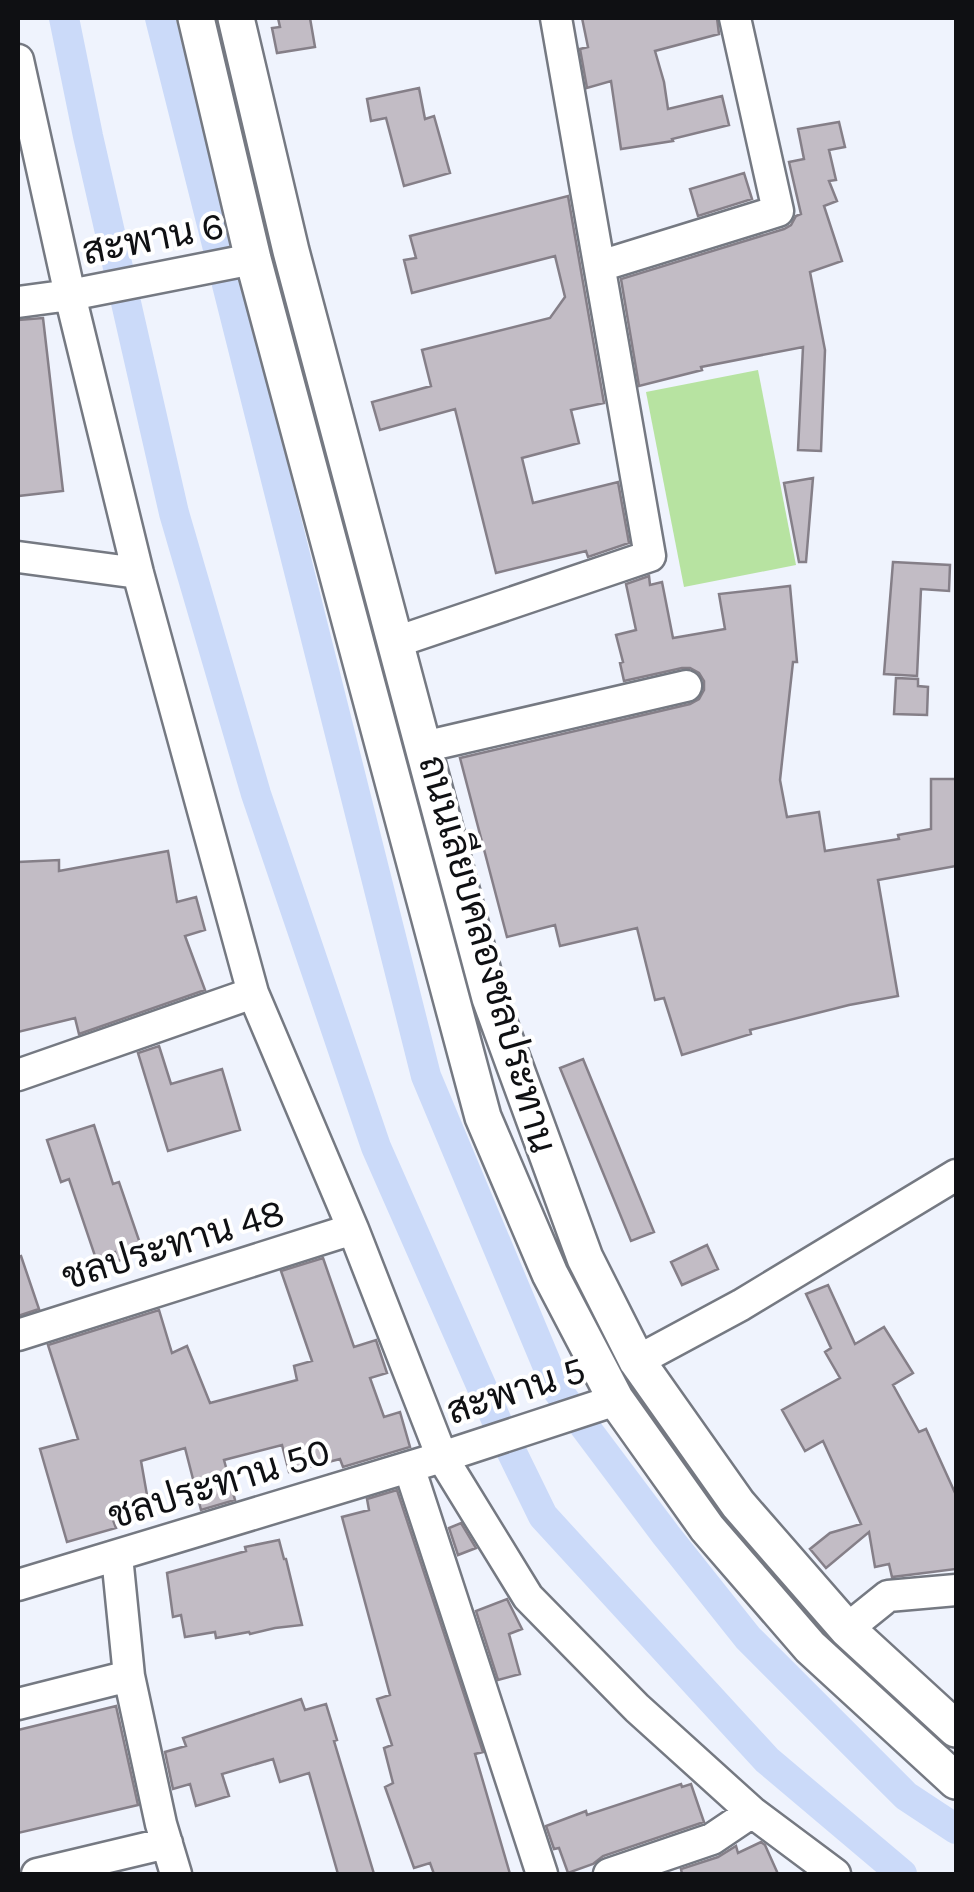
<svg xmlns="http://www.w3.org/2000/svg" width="974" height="1892" viewBox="0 0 974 1892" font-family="Karla,Sarabun,sans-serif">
	<rect width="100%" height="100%" fill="#eff3fd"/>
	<path fill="#b7e3a1" d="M 758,370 L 796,565 L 684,587 L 646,392 Z"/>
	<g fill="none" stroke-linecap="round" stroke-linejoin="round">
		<path stroke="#cbdaf9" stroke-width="30" d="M 64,18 L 88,136 L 174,513 L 256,794 L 376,1147 L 499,1426 L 543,1516 L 767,1760 L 902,1874
			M 160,18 L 426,1076 L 558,1391 L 666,1535 L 748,1638 L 906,1796 L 956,1829"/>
	</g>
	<path fill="#c2bcc5" stroke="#857f88" stroke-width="2.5" d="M 278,18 L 310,18 L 315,47 L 277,53 L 272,28 L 280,27 Z
		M 582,18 L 717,18 L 719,34 L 655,51 L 664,82 L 668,109 L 722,96 L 729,125 L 672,139 L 673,141 L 621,149 L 611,81 L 587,88 L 580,49 L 588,47 Z
		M 419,88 L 425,119 L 434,116 L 450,173 L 404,186 L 386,118 L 371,121 L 367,99 Z
		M 839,122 L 845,147 L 829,150 L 836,180 L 829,181 L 837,201 L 824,206 L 842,261 L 810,272 L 825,350 L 821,451 L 798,450 L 803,347 L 701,367 L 702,370 L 639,386 L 621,279 L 784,229 L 791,225 L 796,216 L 801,214 L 789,162 L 804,159 L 798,129 Z
		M 744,173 L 752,199 L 698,216 L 690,189 Z
		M 568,196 L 604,403 L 571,410 L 579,443 L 522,458 L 533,503 L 618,482 L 629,543 L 588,557 L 586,551 L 496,573 L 455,409 L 380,430 L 372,402 L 431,386 L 422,350 L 550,318 L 565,297 L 555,256 L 412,293 L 404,260 L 416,258 L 410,236 Z
		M 43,318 L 63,491 L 18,496 L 18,320 Z
		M 813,478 L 806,562 L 799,562 L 784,483 Z
		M 893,562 L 950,565 L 949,591 L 921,589 L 917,676 L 884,674 Z
		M 649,576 L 650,585 L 662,582 L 673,638 L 725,629 L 719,594 L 790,586 L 797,662 L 793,662 L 780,780 L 787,817 L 819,812 L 825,851 L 899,839 L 898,835 L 931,829 L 931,779 L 956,779 L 956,866 L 878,880 L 898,996 L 849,1005 L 750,1030 L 751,1034 L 682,1055 L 664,998 L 655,1000 L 637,928 L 560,946 L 555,925 L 507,937 L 460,758 L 690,704 L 699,699 L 704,690 L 704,681 L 699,673 L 690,668 L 682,668 L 624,681 L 620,663 L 623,662 L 616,635 L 636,630 L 626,584 Z
		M 896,678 L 918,679 L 918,686 L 928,687 L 927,715 L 894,714 Z
		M 168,851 L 177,902 L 196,897 L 205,930 L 185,936 L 205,990 L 79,1034 L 75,1018 L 18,1032 L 18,862 L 59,860 L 59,871 Z
		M 159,1046 L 171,1084 L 222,1069 L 240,1130 L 168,1151 L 138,1053 Z
		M 583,1059 L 654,1232 L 631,1241 L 560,1068 Z
		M 94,1125 L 113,1184 L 119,1182 L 143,1252 L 118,1261 L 115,1252 L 96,1259 L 69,1179 L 61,1182 L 47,1140 Z
		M 707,1245 L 718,1269 L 682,1285 L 671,1262 Z
		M 21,1256 L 39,1309 L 18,1316 L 18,1257 Z
		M 323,1258 L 354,1347 L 376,1340 L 387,1373 L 370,1378 L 384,1417 L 400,1412 L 410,1447 L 343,1467 L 340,1459 L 289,1472 L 282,1445 L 224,1460 L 235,1500 L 201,1510 L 185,1448 L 141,1461 L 150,1512 L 113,1520 L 116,1528 L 67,1542 L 40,1449 L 78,1439 L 48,1345 L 159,1310 L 172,1353 L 187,1346 L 210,1403 L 297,1380 L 294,1366 L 312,1361 L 281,1271 Z
		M 828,1285 L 855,1344 L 884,1327 L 913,1373 L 893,1385 L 919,1432 L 926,1429 L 956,1495 L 956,1569 L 892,1577 L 889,1564 L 875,1567 L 869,1532 L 826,1568 L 810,1549 L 830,1533 L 861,1524 L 823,1441 L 805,1451 L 782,1410 L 840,1378 L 825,1352 L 831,1348 L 806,1294 Z
		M 397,1490 L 483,1752 L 475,1754 L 510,1874 L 434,1874 L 430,1863 L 414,1868 L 385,1787 L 393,1783 L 384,1748 L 392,1745 L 377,1699 L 390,1695 L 342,1517 L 369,1510 L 367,1499 Z
		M 461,1523 L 476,1548 L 458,1555 L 449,1528 Z
		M 279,1540 L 284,1559 L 286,1559 L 302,1625 L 275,1628 L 250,1634 L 249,1632 L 216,1638 L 215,1632 L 185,1637 L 181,1615 L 173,1617 L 167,1573 L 246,1551 L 245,1547 Z
		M 507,1599 L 522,1629 L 509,1634 L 520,1674 L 498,1680 L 476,1611 Z
		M 301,1699 L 305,1710 L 326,1704 L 337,1740 L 334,1741 L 374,1874 L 338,1874 L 309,1773 L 280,1782 L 273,1759 L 222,1774 L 229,1796 L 196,1806 L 190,1784 L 173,1789 L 165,1752 L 186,1746 L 183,1738 Z
		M 116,1706 L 138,1805 L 18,1833 L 18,1730 Z
		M 681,1784 L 682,1787 L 691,1784 L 704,1822 L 603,1856 L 593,1864 L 568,1873 L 559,1848 L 554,1849 L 546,1826 L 586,1811 L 587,1815 Z
		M 761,1842 L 765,1845 L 778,1874 L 682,1874 L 681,1869 L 718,1857 L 736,1846 L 738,1853 Z"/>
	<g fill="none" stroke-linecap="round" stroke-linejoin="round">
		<g stroke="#757982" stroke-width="35">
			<path id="minor" d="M 18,60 L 70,295 L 138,573 L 253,993 L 353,1229 L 442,1457 L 528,1597 L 637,1708 L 752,1812 L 835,1874
				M 600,266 L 778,211 L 735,18
				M 18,302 L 70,295 L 253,259
				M 18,557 L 138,573
				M 396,642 L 650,556 L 556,18
				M 423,747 L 686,686
				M 18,1075 L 253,993
				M 18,1335 L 353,1229
				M 637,1361 L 741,1305 L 956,1175
				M 409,1467 L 542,1874
				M 117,1556 L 129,1676 L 161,1824 L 176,1874
				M 18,1585 L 442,1457 L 616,1400
				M 847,1629 L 888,1596 L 956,1590
				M 18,1704 L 129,1676
				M 37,1874 L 167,1843
				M 609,1874 L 712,1839 L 752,1812"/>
		</g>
		<g stroke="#757982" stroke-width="40">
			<path id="tertiary" d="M 196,18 L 253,259 L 483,1117 L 550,1274 L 616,1400 L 707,1528 L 810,1647 L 956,1781
				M 236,18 L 291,251 L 490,998 L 585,1258 L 637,1361 L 738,1504 L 847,1629 L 956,1729"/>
		</g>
		<use href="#minor" stroke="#fff" stroke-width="30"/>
		<use href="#tertiary" stroke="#fff" stroke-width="35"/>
	</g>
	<g text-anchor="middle" stroke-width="8" stroke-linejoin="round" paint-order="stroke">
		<g font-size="38" fill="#0f1013" stroke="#fff">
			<text transform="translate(153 238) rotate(-11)" y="13">สะพาน 6</text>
			<text transform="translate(488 954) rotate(74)" y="13">ถนนเลียบคลองชลประทาน</text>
			<text transform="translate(173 1244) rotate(-17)" y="13">ชลประทาน 48</text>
			<text transform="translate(516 1390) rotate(-18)" y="13">สะพาน 5</text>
			<text transform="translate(219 1483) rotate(-17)" y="13">ชลประทาน 50</text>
		</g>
	</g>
	<rect width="974" height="1892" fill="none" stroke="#0f1013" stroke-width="40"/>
</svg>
